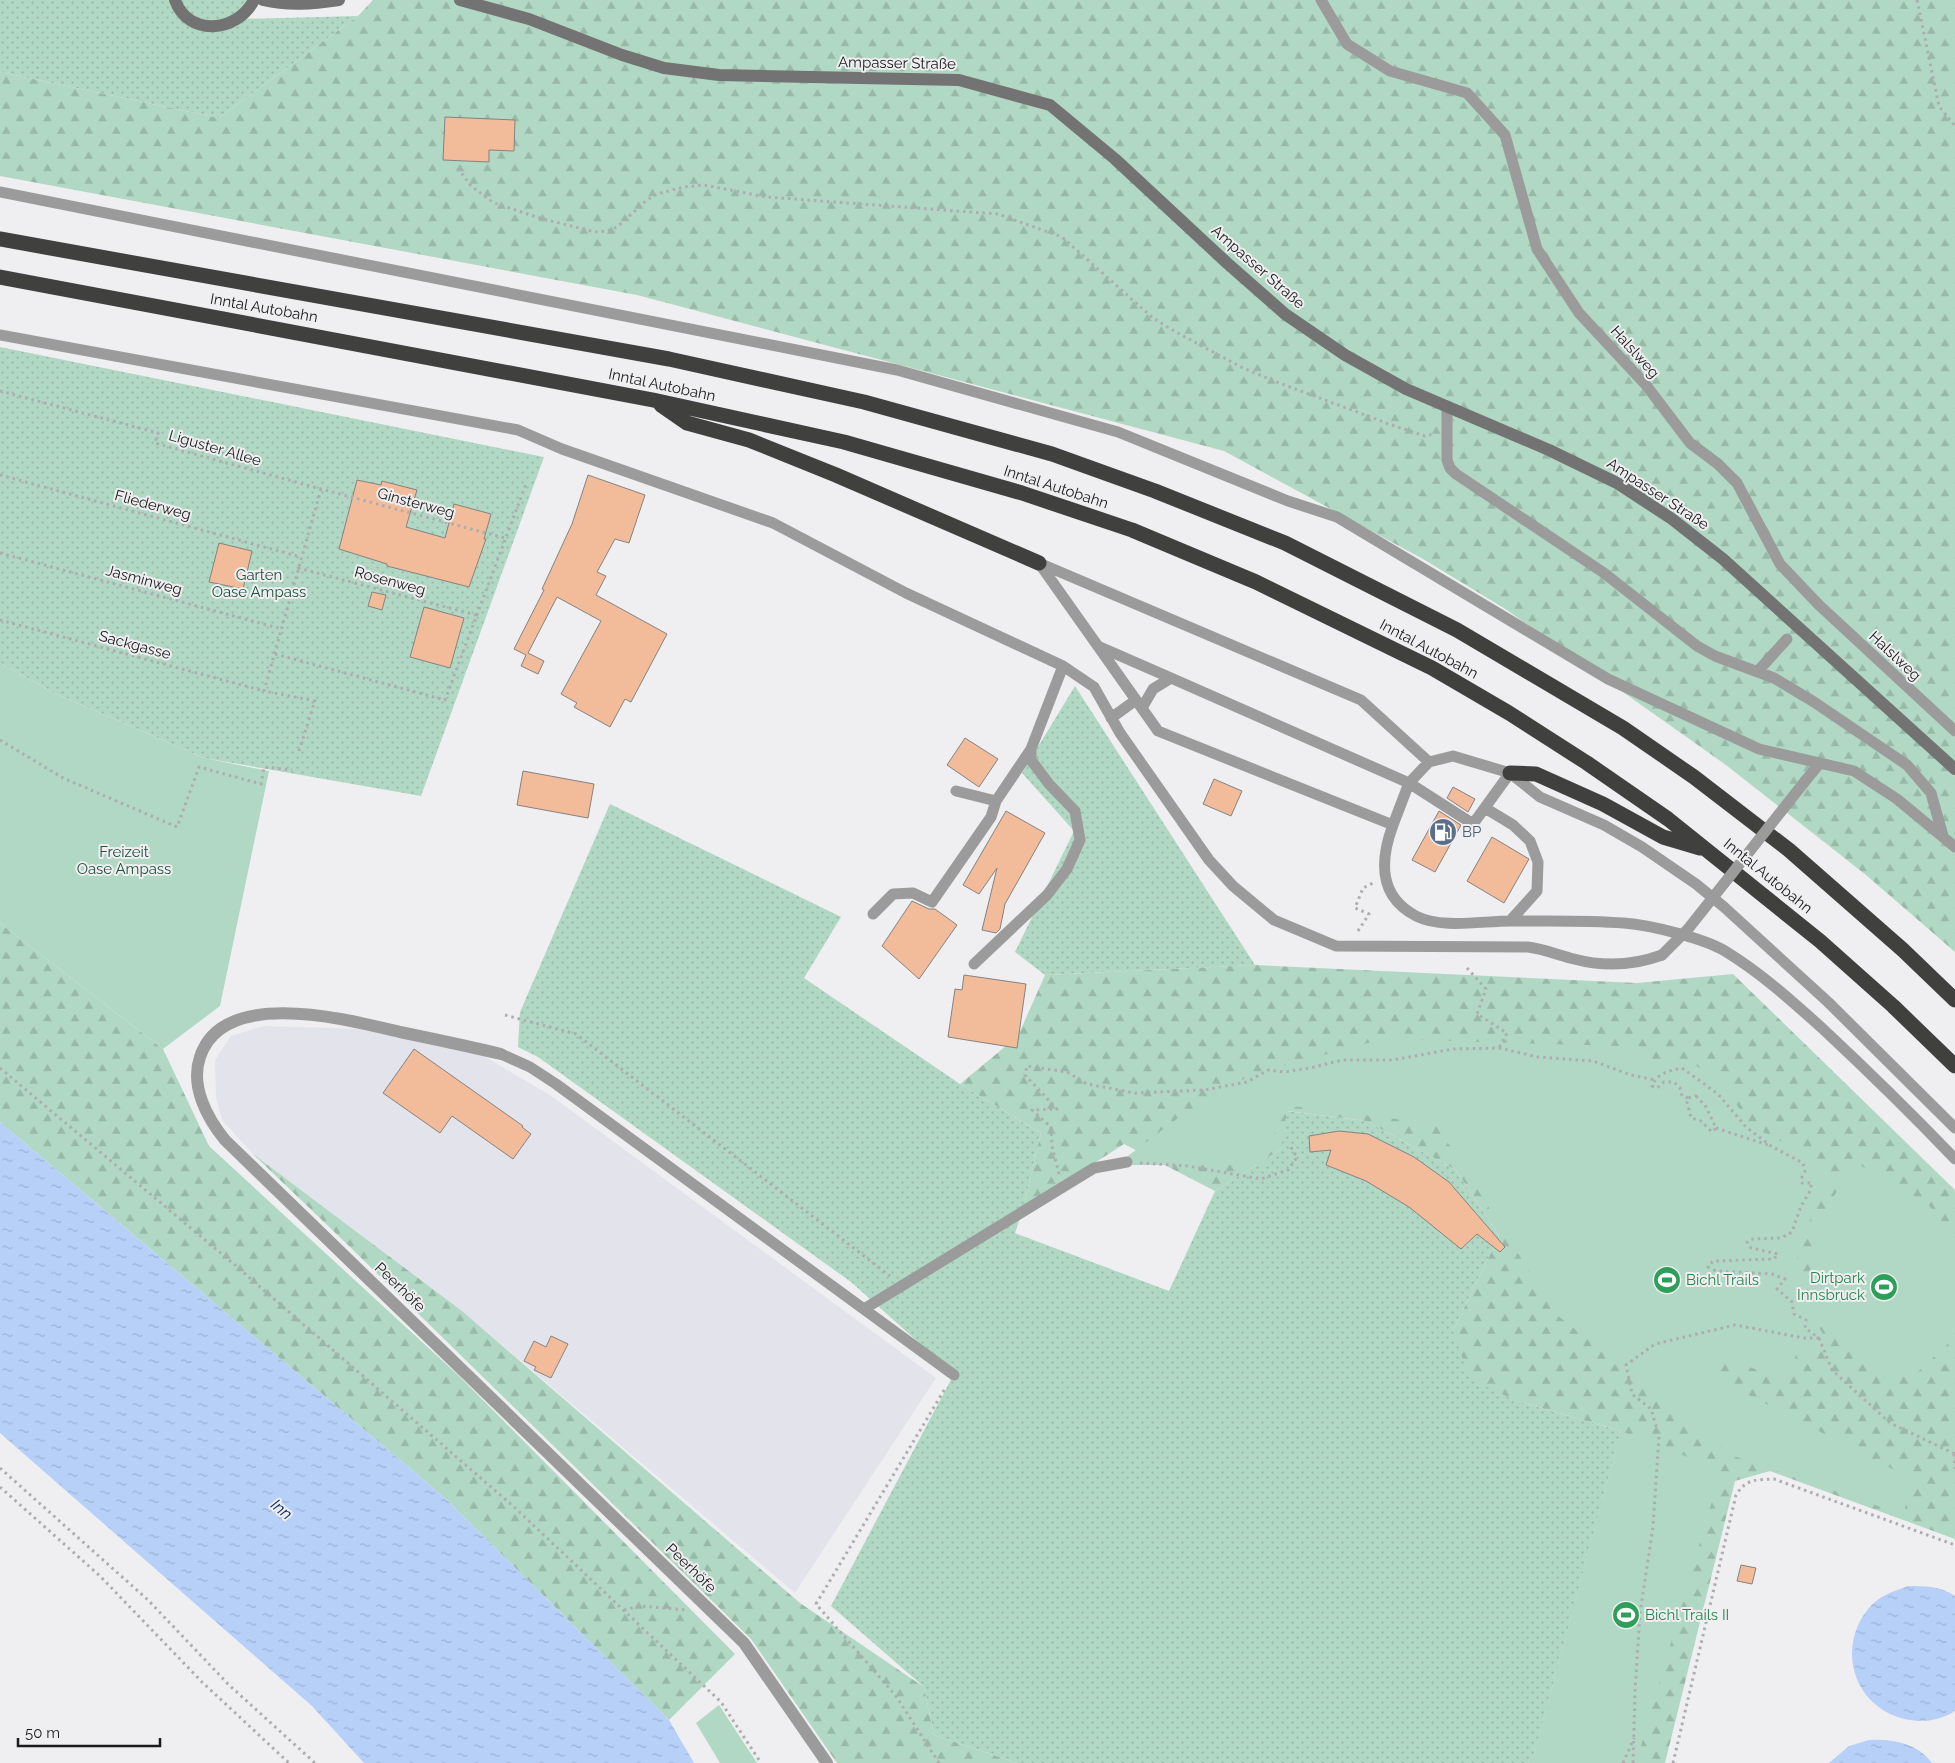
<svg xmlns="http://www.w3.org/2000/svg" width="1955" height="1763" viewBox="0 0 1955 1763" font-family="Raleway,sans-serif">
	<defs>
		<pattern id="grass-dots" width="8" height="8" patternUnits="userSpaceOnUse" patternTransform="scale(1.25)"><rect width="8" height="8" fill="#b1d8c4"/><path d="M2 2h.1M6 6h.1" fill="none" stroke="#98b9a8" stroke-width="1.8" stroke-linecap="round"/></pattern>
		<pattern id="forest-firs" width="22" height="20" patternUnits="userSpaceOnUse" patternTransform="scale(1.25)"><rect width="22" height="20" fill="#b1d8c4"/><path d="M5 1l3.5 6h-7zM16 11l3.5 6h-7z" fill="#98b9a8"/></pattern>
		<pattern id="water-ripples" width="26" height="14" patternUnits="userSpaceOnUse" patternTransform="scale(1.25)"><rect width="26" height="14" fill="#b7d0f8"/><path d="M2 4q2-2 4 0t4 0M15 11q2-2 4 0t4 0" fill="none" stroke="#9db2d4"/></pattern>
	</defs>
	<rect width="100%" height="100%" fill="#efeff1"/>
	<path fill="#e3e3ec" d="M 263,1026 L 363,1029 L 480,1054 L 550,1095 L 936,1378 L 795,1593 L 462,1311 L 253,1154 L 222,1120 L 216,1098 L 215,1060 L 231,1036 Z"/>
	<path fill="url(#grass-dots)" d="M 0,0 L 254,0 L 240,19 L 358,16 L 219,118 L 0,72 Z
		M 0,347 L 544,457 L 421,796 L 204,758 L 54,693 L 0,663 Z
		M 1075,686 L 1255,965 L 1045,975 L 1015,952 L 1074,831 L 1022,773 Z
		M 610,804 L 841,917 L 804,978 L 960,1084 L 1041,1133 L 1023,1209 L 1015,1233 L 1169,1291 L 1215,1191 L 1281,1149 L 1286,1111 L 1366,1121 L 1456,1170 L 1499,1236 L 1453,1331 L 1517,1401 L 1621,1431 L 1533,1759 L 1528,1763 L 1017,1763 L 934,1735 L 924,1687 L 831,1606 L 954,1374 L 851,1282 L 538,1057 L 518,1047 L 520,1012 Z"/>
	<path fill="url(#forest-firs)" d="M 373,0 L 1955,0 L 1955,952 L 1866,875 L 1726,765 L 1507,610 L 1423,559 L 1224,451 L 637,295 L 0,176 L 0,72 L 219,118 L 358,16 Z
		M 0,923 L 163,1049 L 209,1146 L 459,1376 L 735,1654 L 669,1720 L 445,1498 L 0,1122 Z
		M 1255,965 L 1637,983 L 1733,974 L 1955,1190 L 1955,1539 L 1770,1471 L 1735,1481 L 1665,1763 L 1528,1763 L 1533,1759 L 1621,1431 L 1517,1401 L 1470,1379 L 1453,1331 L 1499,1236 L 1456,1170 L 1366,1121 L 1287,1111 L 1281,1149 L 1215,1191 L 1124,1144 L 1023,1209 L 1041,1133 L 960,1084 L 1018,1036 L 1045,975 Z
		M 253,1154 L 462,1311 L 800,1603 L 924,1687 L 934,1735 L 1017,1763 L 837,1763 L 751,1639 L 350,1247 Z"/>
	<path fill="#b1d8c4" d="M 0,663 L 54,693 L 204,758 L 269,771 L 220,1006 L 163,1049 L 0,923 Z
		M 1383,1039 L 1619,1046 L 1650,1063 L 1685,1059 L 1720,1080 L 1751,1126 L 1832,1167 L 1812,1215 L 1797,1258 L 1804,1301 L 1828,1343 L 1796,1355 L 1788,1381 L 1727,1359 L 1716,1378 L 1910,1478 L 1904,1515 L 1734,1456 L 1557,1315 L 1436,1124 L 1283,1105 L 1265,1165 L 1116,1165 L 1182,1115 L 1252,1074 Z
		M 1856,1163 L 1928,1204 L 1955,1240 L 1955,1332 L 1951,1341 L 1911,1378 L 1873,1371 L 1816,1314 L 1809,1260 L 1824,1211 Z
		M 1621,1431 L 1721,1470 L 1636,1763 L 1528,1763 L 1533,1759 Z
		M 719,1705 L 757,1763 L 720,1763 L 696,1723 Z"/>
	<path fill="url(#water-ripples)" d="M 0,1122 L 445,1498 L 669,1720 L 694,1763 L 364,1763 L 312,1706 L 0,1433 Z
		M 1908,1586 C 1925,1586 1941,1586 1955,1596 L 1955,1711 C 1945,1718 1931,1721 1919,1721 C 1860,1718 1832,1655 1868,1609 C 1878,1596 1894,1591 1908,1586 Z
		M 1869,1740 C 1892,1739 1917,1743 1932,1763 L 1829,1763 L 1849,1746 Z"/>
	<path fill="#f2bb99" stroke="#848382" d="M 445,117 L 515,120 L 514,151 L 489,150 L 489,162 L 443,160 Z
		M 588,475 L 645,495 L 629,543 L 615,539 L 597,572 L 606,576 L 596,595 L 667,634 L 631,702 L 625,699 L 610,727 L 574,707 L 577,703 L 561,694 L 601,621 L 557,597 L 528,653 L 544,661 L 538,674 L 521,666 L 526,655 L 514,649 L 544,590 L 542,589 L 572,524 Z
		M 357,480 L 381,485 L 382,481 L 417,490 L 406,527 L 445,538 L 454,504 L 491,514 L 484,539 L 486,539 L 469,587 L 387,566 L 387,564 L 339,549 Z
		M 219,543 L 252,551 L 243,589 L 209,582 Z
		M 372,592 L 386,595 L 382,610 L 368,606 Z
		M 424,607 L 464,618 L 450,668 L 410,657 Z
		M 965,738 L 998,759 L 979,787 L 947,765 Z
		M 523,771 L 594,784 L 588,818 L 517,805 Z
		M 1214,779 L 1242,791 L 1231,816 L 1203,804 Z
		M 1453,787 L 1475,799 L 1468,812 L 1447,798 Z
		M 1006,811 L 1045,833 L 1005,904 L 1000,929 L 996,933 L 982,930 L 997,868 L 979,894 L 963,885 Z
		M 1439,811 L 1461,825 L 1435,872 L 1412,860 Z
		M 1492,837 L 1529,859 L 1504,903 L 1467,881 Z
		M 912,901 L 929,909 L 935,909 L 957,925 L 919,979 L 882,946 Z
		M 964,975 L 1026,984 L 1017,1048 L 948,1037 L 955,989 L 962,990 Z
		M 414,1049 L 523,1126 L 522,1127 L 531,1134 L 513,1159 L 452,1116 L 440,1133 L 383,1093 Z
		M 1339,1131 L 1368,1134 L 1414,1157 L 1449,1182 L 1505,1247 L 1500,1252 L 1477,1234 L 1461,1249 L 1409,1207 L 1366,1181 L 1326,1165 L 1331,1150 L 1310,1152 L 1309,1136 Z
		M 551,1336 L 568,1344 L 551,1378 L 534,1370 L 536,1367 L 524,1361 L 534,1341 L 546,1347 Z
		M 1741,1565 L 1756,1568 L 1752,1584 L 1737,1581 Z"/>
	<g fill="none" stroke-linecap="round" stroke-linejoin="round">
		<path stroke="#adadaf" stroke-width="3" stroke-dasharray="2.5 4" stroke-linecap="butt" d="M 1917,0 L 1939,106 L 1955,126
			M 458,168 L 471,186 L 494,203 L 543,219 L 595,232 L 607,231 L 617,227 L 647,200 L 657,194 L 683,187 L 704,185 L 766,197 L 998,214 L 1062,237 L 1153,318 L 1174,331 L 1241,367 L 1274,381 L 1389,424 L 1425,436 L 1433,434
			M 0,391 L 158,433 L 155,443 L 321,489 L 505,538
			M 0,475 L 301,557
			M 0,553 L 282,629
			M 298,568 L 476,615
			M 0,620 L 264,691
			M 275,654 L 445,700 L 526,484
			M 0,740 L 63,778 L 177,827 L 199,767 L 261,784 L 264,767 L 292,770
			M 299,751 L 315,701 L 264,691 L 321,489
			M 1358,931 L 1369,914 L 1355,908 L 1363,888 L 1373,883
			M 1467,968 L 1486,989 L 1477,1014 L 1507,1033 L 1499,1048
			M 505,1015 L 576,1034 L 890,1276
			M 0,1068 L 236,1266 L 513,1506 L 721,1702 L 761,1763
			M 1696,1096 L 1705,1105 L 1716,1128 L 1712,1132 L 1701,1121 L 1691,1118 L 1687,1102 L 1688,1098 Z
			M 1688,1098 L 1682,1096 L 1680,1088 L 1674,1082 L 1664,1082 L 1657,1088 L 1652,1086 C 1657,1073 1669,1071 1682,1068 L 1718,1094 L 1746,1127 L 1771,1146 L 1803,1163 L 1805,1171 L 1801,1179 L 1802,1183 L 1812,1183 L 1809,1193 L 1801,1206 L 1792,1232 L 1781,1238 L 1753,1239 L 1747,1242 L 1751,1248 L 1778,1254 L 1774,1259 L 1713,1261 L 1708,1267 L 1716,1271 L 1772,1274 L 1785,1279 L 1777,1289 L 1792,1302 L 1794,1314 L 1806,1320 L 1805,1328 L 1819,1338
			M 1716,1128 L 1768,1145
			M 1140,1163 L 1188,1166 L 1261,1179 L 1288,1170 L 1297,1157 L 1289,1144
			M 1059,1174 L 1052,1146 L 1051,1127 L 1032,1110 L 1057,1109 L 1025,1075 L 1027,1066 L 1067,1072 L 1087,1084 L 1135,1093 L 1204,1090 L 1247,1082 L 1268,1070 L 1284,1072 L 1310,1068 L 1342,1060 L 1393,1060 L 1453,1049 L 1499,1048 L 1538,1057 L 1593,1061 L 1631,1075 L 1655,1080
			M 1819,1338 L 1832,1370 L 1890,1423 L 1955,1454
			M 1954,1454 L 1955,1469
			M 0,1468 L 148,1600 L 229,1685 L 315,1763
			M 0,1487 L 100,1576 L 202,1682 L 289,1763
			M 624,1610 L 639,1606 L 687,1610
			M 939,1763 L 896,1696 L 816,1604 L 946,1387
			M 1623,1763 L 1634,1738
			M 1633,1763 L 1635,1692 L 1640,1613 L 1653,1527 L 1659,1436 L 1651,1409 L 1632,1394 L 1626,1365 L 1655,1344 L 1735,1325 L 1804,1338 L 1819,1338
			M 1673,1763 L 1736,1495 C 1747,1478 1756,1480 1774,1479 L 1955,1545"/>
		<path stroke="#9b9b9b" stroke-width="11" d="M 1321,0 L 1347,44 L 1390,71 L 1467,93 L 1505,135 L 1537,249 L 1579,313 L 1646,385 L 1690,443 L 1718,464 L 1737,483 L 1780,564 L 1819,605 L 1955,731
			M 0,192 L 897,370 L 1118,432 L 1288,501 L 1337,517 L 1608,679 L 1759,749 L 1854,771 L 1897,799 L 1955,847
			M 0,335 L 518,430 L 562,449 L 773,523 L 906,593 L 1063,666 L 1094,687 L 1120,733 L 1209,860 L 1233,886 L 1274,920 L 1336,946 L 1528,947 C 1544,949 1558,955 1574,959 C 1604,967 1632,966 1662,955
			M 1447,406 L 1447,460 L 1450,468 L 1456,474 L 1604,573 L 1697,646 L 1715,656 L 1774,678 L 1814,702 L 1907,765 L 1931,793 L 1943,836
			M 1039,563 L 1158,731 L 1393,825 L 1409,783 L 1429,762 L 1453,756 L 1510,773 L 1540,797 L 1604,825 L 1642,847 L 1696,884 L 1724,907 L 1828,1002 L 1955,1128
			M 1039,563 L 1361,700 L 1429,762
			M 1100,647 L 1171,678
			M 1758,671 L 1787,639
			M 1142,708 L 1153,689 L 1171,678 L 1409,783 L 1473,824 L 1510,773
			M 1111,718 L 1136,700
			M 1806,780 L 1820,763
			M 956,791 L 996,801
			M 1485,808 L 1513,825 L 1530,841 L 1538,862 L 1537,891 L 1510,921
			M 1393,825 C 1380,860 1378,896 1416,916 C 1441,929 1482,921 1510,921 C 1547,921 1586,920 1624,923 C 1650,925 1703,938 1725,951 C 1761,973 1792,1001 1823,1029 C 1868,1071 1912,1114 1955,1159
			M 873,914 L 893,894 L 913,893 L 932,902 L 991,817 L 996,801 L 1031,749
			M 974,964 L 1047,895 L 1067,869 L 1080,840 L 1075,811 L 1049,784 L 1031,760 L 1031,749 L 1063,666
			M 501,1054 L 530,1067 L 556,1084 L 954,1375
			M 864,1309 L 1094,1168 L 1127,1162"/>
		<path stroke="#9b9b9b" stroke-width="12" d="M 501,1054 C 467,1046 434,1039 400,1032 C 349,1020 223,986 200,1057 C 190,1086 207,1118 225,1140 L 744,1643 L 827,1763"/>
		<path stroke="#737373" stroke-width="12" d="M 175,0 C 188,37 237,33 254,0
			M 263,0 C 289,6 312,4 339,0
			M 460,0 L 529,19 L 622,55 L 664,68 L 719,75 L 959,80 L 1050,105 L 1115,159 L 1227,263 L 1285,314 L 1345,355 L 1406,389 L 1549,450 L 1617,483 L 1672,519 L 1723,559 L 1955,769"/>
		<path stroke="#40403f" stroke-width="15" d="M 0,239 L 669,359 L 864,402 L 1052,454 L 1155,491 L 1285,543 L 1457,630 L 1623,728 L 1694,777 L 1789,850 L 1903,950 L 1955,1000
			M 0,277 L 653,400 L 844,442 L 1022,493 L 1132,530 L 1256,582 L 1432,668 L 1509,713 L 1587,763 L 1668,819 L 1820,941 L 1893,1006 L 1955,1066
			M 661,405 L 687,423 L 749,440 L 836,475 L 1039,563
			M 1510,773 L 1536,774 L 1603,804 L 1663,837 L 1700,848"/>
		<path stroke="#9b9b9b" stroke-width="11" d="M 1662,955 L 1688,929 L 1806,780"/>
	</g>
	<defs>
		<g id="fuel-disc" transform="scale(1.4375)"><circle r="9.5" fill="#5c6f8a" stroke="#efeff1"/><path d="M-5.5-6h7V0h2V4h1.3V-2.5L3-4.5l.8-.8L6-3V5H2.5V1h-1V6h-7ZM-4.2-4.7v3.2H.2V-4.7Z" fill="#fff"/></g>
		<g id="stadium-disc" transform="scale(1.4375)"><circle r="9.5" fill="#2e9e5b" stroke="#efeff1"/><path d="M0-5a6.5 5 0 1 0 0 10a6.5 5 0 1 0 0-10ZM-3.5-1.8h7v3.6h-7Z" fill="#fff"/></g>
	</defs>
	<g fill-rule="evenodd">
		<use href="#fuel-disc" x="1443" y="832"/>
		<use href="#stadium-disc" x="1667" y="1280"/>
		<use href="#stadium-disc" x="1884" y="1287"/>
		<use href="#stadium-disc" x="1626" y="1615"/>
	</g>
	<g text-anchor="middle" stroke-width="4" stroke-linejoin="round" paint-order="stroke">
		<g font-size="15" fill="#1b1b1c" stroke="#efeff1">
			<text transform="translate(897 63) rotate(1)" y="5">Ampasser Straße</text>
			<text transform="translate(1258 267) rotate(41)" y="5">Ampasser Straße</text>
			<text transform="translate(264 308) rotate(10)" y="5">Inntal Autobahn</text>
			<text transform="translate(1635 352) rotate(48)" y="5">Halslweg</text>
			<text transform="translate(662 385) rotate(12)" y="5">Inntal Autobahn</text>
			<text transform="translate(215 448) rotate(16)" y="5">Liguster Allee</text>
			<text transform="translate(1056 487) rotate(18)" y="5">Inntal Autobahn</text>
			<text transform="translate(1658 494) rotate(33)" y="5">Ampasser Straße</text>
			<text transform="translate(416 503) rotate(15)" y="5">Ginsterweg</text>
			<text transform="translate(153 505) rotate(15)" y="5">Fliederweg</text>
			<text transform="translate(144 580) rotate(15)" y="5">Jasminweg</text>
			<text transform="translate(390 581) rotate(15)" y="5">Rosenweg</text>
			<text transform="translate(135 645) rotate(15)" y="5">Sackgasse</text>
			<text transform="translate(1429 649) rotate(28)" y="5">Inntal Autobahn</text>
			<text transform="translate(1895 656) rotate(43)" y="5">Halslweg</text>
			<text transform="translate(1768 876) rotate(39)" y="5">Inntal Autobahn</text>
			<text transform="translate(400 1287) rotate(44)" y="5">Peerhöfe</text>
			<text transform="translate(691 1568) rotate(44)" y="5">Peerhöfe</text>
		</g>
		<g font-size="15" fill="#1e503b" stroke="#efeff1">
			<text x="259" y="580">Garten<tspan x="259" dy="17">Oase Ampass</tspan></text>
			<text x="124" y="857">Freizeit<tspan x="124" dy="17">Oase Ampass</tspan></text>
		</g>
		<g font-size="15" fill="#4e5e75" stroke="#efeff1" text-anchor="start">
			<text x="1462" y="837">BP</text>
		</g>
		<g font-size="15" fill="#27864d" stroke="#efeff1" text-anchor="start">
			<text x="1865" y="1283" text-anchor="end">Dirtpark<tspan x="1865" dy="17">Innsbruck</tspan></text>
			<text x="1686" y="1285">Bichl Trails</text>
			<text x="1645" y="1620">Bichl Trails II</text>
		</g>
		<g font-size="16" font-style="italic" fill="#082c64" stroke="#efeff1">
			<text transform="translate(282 1509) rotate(40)" y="6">Inn</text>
		</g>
	</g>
	<path d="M18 1738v8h142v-8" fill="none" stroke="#1b1b1c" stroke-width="2.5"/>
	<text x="25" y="1738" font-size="15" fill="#1b1b1c" stroke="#efeff1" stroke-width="4" paint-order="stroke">50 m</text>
</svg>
